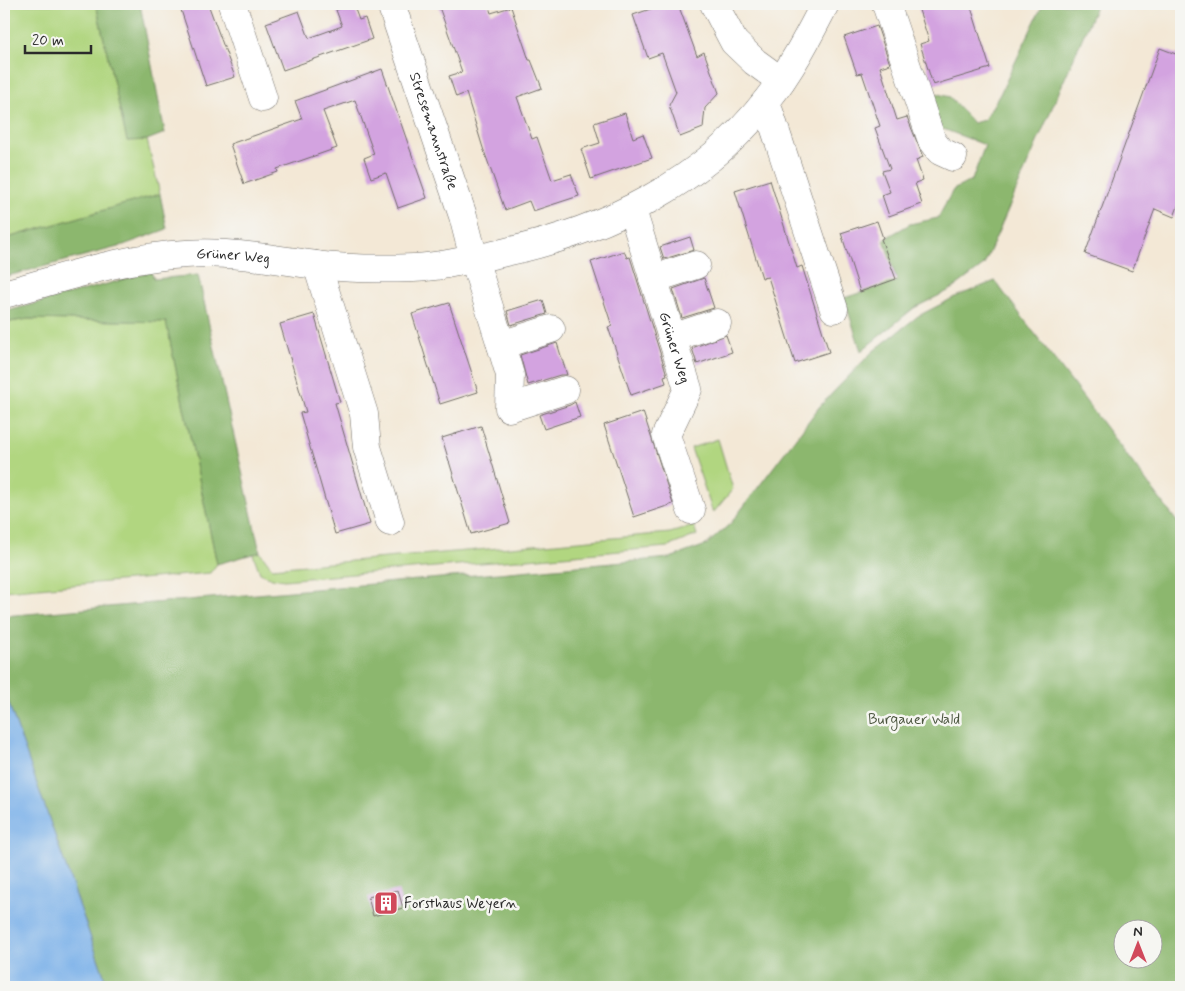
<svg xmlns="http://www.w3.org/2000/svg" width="1185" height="991" viewBox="0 0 1185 991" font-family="Mynerve,sans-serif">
	<rect width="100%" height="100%" fill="#f6f6f2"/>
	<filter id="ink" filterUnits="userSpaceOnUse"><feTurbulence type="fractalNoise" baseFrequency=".02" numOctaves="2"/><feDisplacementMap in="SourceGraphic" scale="10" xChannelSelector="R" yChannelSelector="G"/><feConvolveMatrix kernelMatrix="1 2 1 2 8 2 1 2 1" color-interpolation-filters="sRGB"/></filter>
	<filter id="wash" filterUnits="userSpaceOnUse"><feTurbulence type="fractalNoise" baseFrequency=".0096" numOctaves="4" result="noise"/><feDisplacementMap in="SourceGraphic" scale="20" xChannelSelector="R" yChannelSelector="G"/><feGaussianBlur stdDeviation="1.12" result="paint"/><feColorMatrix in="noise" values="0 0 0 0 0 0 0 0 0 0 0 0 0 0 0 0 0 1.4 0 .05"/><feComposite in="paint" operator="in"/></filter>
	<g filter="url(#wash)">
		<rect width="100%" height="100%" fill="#f3e8d6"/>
		<path fill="#b1d680" stroke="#6e8056" d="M 4,4 L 96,4 L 127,141 L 147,140 L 160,194 L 4,239 Z
			M 28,319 L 166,322 L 217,564 L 210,573 L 4,591 L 4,323 Z
			M 718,439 L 733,489 L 713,513 L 691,448 Z
			M 694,526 L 697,535 L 667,547 L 284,580 L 272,578 L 260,573 L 253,554 L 260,552 L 272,568 L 670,533 Z"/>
		<path fill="#8cb76e" stroke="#5c714c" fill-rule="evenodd" d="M 96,4 L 140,4 L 165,133 L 147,140 L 127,141 Z
			M 1043,4 L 1097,4 L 984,265 L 952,289 L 914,308 L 861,351 L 844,298 L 897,281 L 884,239 L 910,224 L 938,218 L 953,190 L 972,180 L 985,145 L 938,127 L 929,100 L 938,94 L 950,97 L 973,123 L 984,120 L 1000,94 Z
			M 160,194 L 167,229 L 118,247 L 4,277 L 4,239 Z
			M 151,272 L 154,279 L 198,275 L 260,552 L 217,564 L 166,322 L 28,319 L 4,323 L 4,312 Z
			M 995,281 L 1181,527 L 1181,987 L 108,987 L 4,690 L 4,616 L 670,558 L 706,545 L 731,523 L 820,406 L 872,352 L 918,316 L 955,297 ZM 1122,928 L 1152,928 L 1152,958 L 1122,958 Z"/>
		<path fill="#7bb1e9" stroke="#536e8a" d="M 4,690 L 108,987 L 4,987 Z"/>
		<g id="blocks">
			<path fill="#d3a3e0" d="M 179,4 L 208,4 L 235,77 L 206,86 Z
				M 353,4 L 359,20 L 365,18 L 372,39 L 283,70 L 266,23 L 299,11 L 309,38 L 342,26 L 336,10 Z
				M 438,4 L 488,4 L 491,13 L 511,7 L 529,60 L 531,60 L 542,88 L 517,97 L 532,139 L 537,137 L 552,180 L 571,174 L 579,196 L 533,211 L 529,201 L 505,210 L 483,148 L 466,93 L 456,97 L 449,76 L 462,72 Z
				M 665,4 L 678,4 L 697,56 L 704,52 L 719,93 L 705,108 L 703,128 L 680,137 L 669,105 L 676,92 L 662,53 L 648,58 L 633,15 Z
				M 917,4 L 970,4 L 990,68 L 933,85 L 920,44 L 929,41 Z
				M 877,26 L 890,64 L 880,67 L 897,120 L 907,117 L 923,157 L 916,160 L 923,180 L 915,183 L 922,204 L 889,216 L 882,195 L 890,192 L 882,171 L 890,169 L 875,128 L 880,126 L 862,73 L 857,74 L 844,37 Z
				M 1160,48 L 1181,56 L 1181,198 L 1174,217 L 1155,209 L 1132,271 L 1085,254 Z
				M 382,69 L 427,198 L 398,208 L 386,173 L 371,178 L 364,158 L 374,154 L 355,100 L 323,111 L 337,148 L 277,169 L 278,172 L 244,184 L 230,144 L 302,119 L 295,101 Z
				M 625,113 L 633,138 L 643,134 L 652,158 L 591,179 L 581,149 L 600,143 L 594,123 Z
				M 770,180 L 797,268 L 802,266 L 829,352 L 795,363 L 768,277 L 762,278 L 735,191 Z
				M 877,221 L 883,238 L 881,239 L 896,279 L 860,292 L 841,233 Z
				M 690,237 L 694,250 L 664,259 L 660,247 Z
				M 624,251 L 627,258 L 630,257 L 667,375 L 664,376 L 666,383 L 631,395 L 608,327 L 612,326 L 591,262 Z
				M 704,278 L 714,308 L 682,318 L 673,289 Z
				M 543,300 L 547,314 L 511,325 L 507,311 Z
				M 449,303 L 478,392 L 440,404 L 412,314 Z
				M 314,314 L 340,402 L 335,403 L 370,524 L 335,534 L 300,413 L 306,412 L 280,324 Z
				M 726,335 L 732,352 L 697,364 L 692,348 Z
				M 557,343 L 567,375 L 560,375 L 528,385 L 520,355 Z
				M 575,402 L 580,417 L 544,429 L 539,415 L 570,405 Z
				M 643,412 L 673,504 L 634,517 L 604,425 Z
				M 481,426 L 510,523 L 471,534 L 442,438 Z
				M 398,890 L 403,908 L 373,916 L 368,897 Z"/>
		</g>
	</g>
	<g filter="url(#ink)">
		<use href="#blocks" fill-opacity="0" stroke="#716d67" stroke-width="1"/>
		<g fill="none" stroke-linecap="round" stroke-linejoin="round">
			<g stroke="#716d67" stroke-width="29">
				<g id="minor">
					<path d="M 232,4 L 263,98"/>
					<path id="s1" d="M 391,4 L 463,216 L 474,259 L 501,345 L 510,375 L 509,408 L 565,390"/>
					<path d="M 714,4 L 734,42 L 755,62 L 781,81"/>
					<path d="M 886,4 L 932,141 L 940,151 L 953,157"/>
					<path d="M 766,102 L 834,309"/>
					<path id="s2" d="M 632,210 L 688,389 L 666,435 L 691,510"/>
					<path d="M 317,265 L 364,414 L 367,447 L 390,522"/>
					<path d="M 653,279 L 696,265"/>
					<path id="s3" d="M 4,294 C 63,278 124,257 186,254 C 230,251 273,259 316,265 C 348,269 382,269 414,268 C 423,268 433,266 442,265 C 464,261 485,257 506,252 C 606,230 704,182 767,100 C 791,70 808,37 825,4"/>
					<path d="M 672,338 L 717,323"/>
					<path d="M 501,345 L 551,329"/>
				</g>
			</g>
			<use href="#minor" stroke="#fff" stroke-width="28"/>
		</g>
	</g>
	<defs>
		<g id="building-square" transform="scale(1.25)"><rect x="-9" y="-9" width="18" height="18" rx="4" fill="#d1495b" stroke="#f6f6f2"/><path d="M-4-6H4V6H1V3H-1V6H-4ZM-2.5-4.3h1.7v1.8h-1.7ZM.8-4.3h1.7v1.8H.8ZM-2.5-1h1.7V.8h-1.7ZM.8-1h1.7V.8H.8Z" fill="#fff"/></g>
	</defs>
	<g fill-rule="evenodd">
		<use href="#building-square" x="386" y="903"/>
	</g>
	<g text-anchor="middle" stroke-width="5" stroke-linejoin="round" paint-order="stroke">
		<g font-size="15" fill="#2b2b2b" stroke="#f6f6f2">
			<text dy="5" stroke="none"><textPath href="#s1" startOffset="134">Stresemannstraße</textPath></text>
			<text dy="5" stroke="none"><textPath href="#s3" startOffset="234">Grüner Weg</textPath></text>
			<text dy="5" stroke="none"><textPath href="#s2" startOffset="144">Grüner Weg</textPath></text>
		</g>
		<g font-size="15" fill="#4c5640" stroke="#f6f6f2">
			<text x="914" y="724">Burgauer Wald</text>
		</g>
		<g font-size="15" fill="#2b2b2b" stroke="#f6f6f2" text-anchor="start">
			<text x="404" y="908">Forsthaus Weyern</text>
		</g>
	</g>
	<rect width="1185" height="991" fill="none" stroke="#f6f6f2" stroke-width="20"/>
	<g transform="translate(1138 944)"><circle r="24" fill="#f6f6f2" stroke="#a5a5a2"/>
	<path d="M0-4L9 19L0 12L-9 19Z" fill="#d1495b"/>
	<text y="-8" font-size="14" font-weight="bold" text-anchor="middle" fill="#2b2b2b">N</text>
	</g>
	<path d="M25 45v8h66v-8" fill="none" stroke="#2b2b2b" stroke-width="2.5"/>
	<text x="32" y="45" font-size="15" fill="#2b2b2b" stroke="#f6f6f2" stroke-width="4" paint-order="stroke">20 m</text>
</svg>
